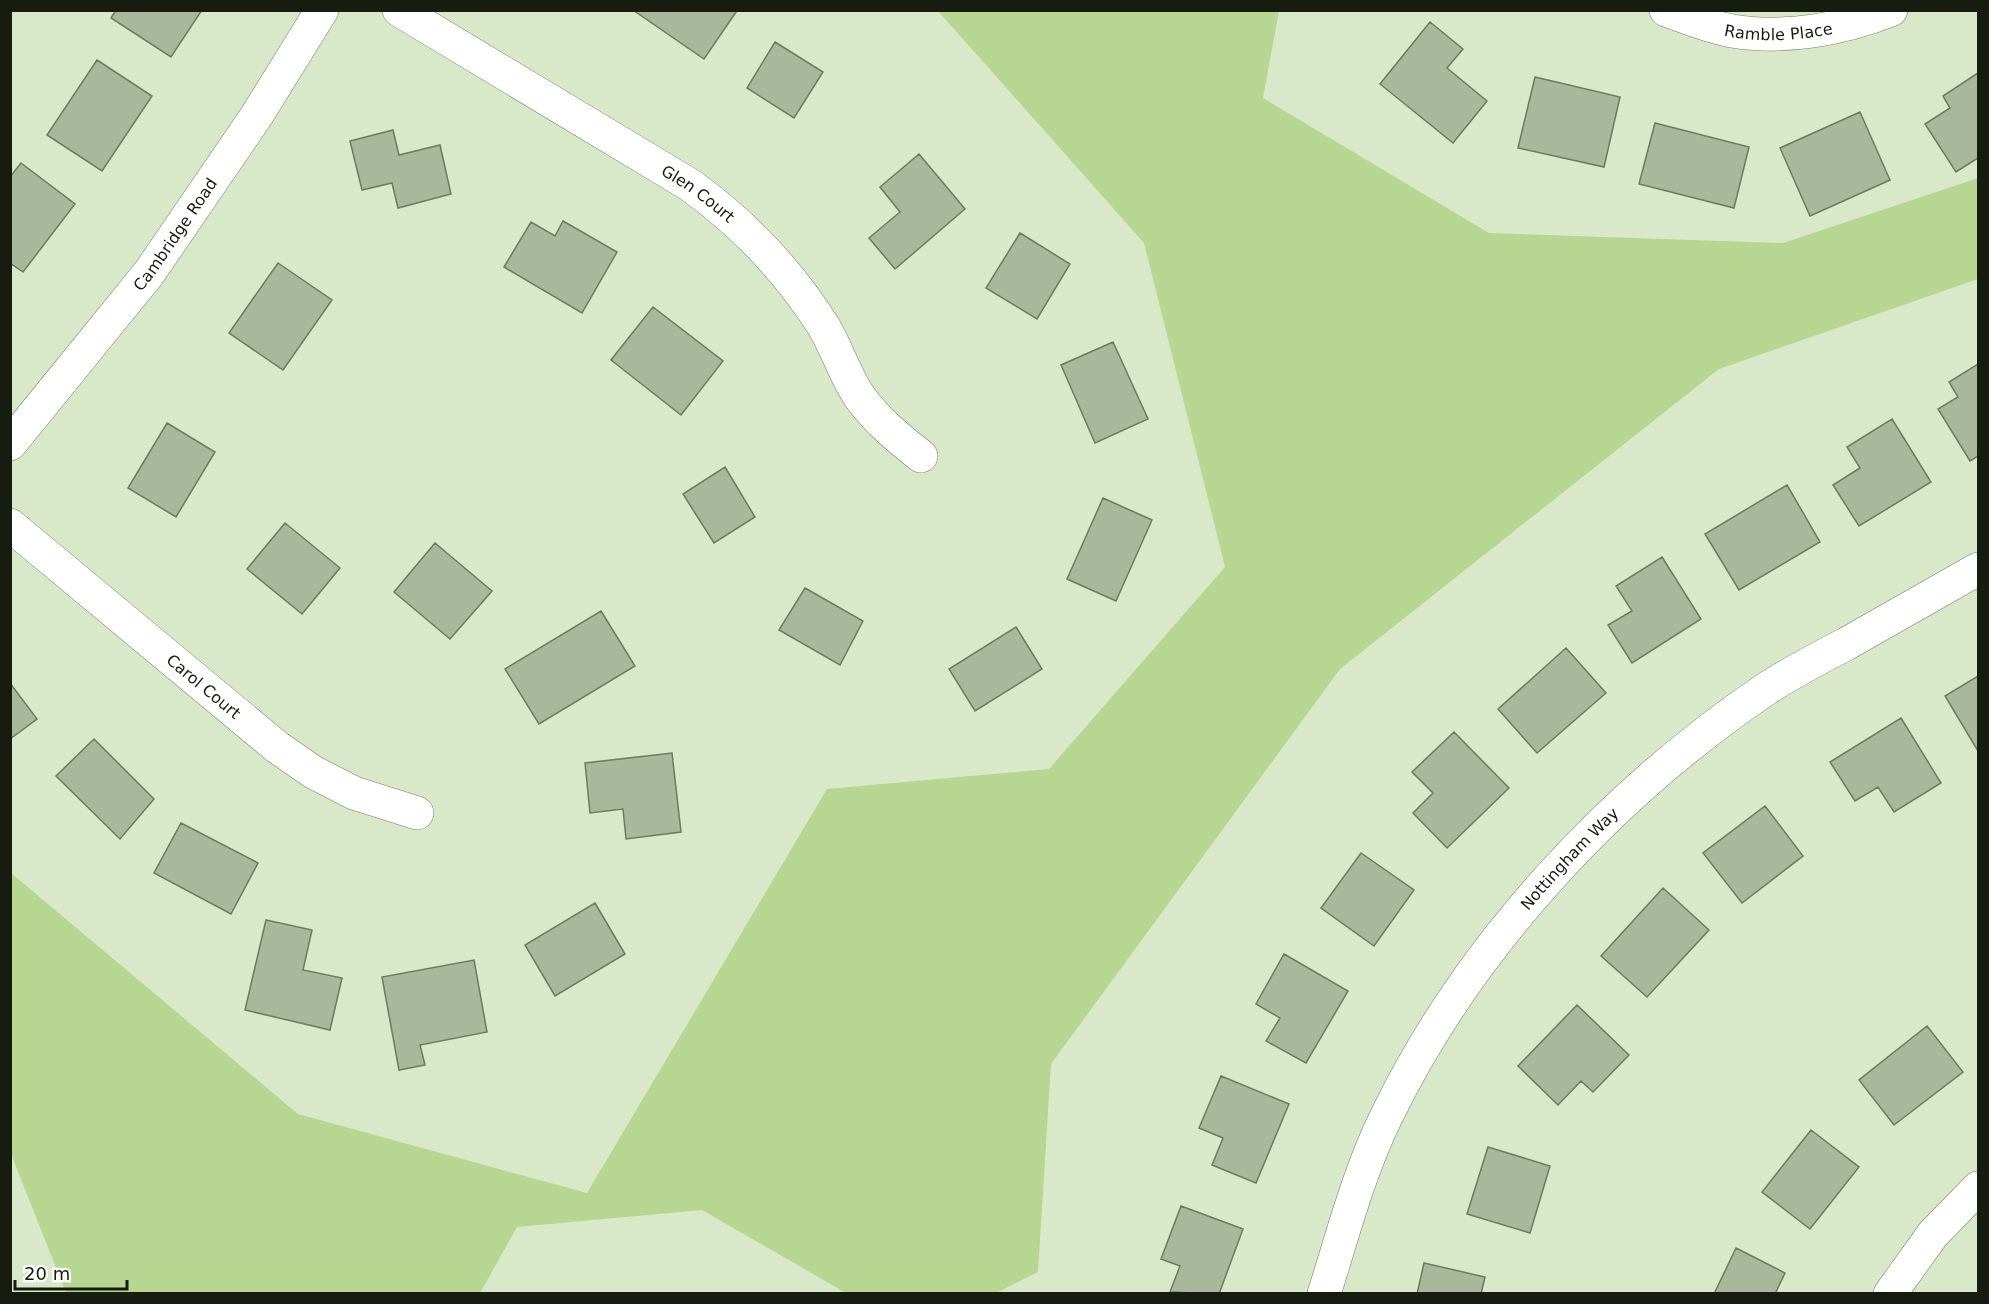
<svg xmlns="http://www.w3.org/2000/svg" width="1989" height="1304" viewBox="0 0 1989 1304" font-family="'DejaVu Sans',sans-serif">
	<rect width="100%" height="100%" fill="#d9e8c9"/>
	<path fill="#b6d691" d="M 938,11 L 1279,11 L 1263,98 L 1489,233 L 1783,243 L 1978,178 L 1978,279 L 1719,369 L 1340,669 L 1051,1064 L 1038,1272 L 996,1293 L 846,1293 L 702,1210 L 517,1227 L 480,1293 L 66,1293 L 11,1154 L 11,873 L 298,1114 L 587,1193 L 827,789 L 1049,769 L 1225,567 L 1144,243 Z"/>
	<path fill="#a9b89a" stroke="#6d7a5e" stroke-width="1.5" d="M 116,10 L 202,10 L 171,57 L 111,18 Z
		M 633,10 L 734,10 L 736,12 L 704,59 Z
		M 1430,22 L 1463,49 L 1447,68 L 1487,101 L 1453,143 L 1380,84 Z
		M 775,42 L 823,72 L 794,118 L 747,88 Z
		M 97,60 L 152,96 L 102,171 L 47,135 Z
		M 1978,73 L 1978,158 L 1956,172 L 1925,124 L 1950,108 L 1943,96 Z
		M 1535,77 L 1620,97 L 1604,167 L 1518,148 Z
		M 1860,112 L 1890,180 L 1810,216 L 1780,148 Z
		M 1655,123 L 1749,147 L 1734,208 L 1639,184 Z
		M 393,130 L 399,155 L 440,145 L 451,194 L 398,208 L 392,183 L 362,190 L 350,141 Z
		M 919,154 L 965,209 L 895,269 L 869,238 L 900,212 L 880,187 Z
		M 21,163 L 75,204 L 23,272 L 10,263 L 10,177 Z
		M 563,221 L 617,252 L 582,313 L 504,267 L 531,222 L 555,236 Z
		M 1020,233 L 1070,264 L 1037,319 L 986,288 Z
		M 278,263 L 332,300 L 283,370 L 229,333 Z
		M 653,307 L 723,361 L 681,415 L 611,360 Z
		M 1113,342 L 1148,419 L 1095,443 L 1061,365 Z
		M 1978,364 L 1978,456 L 1970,461 L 1938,409 L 1958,397 L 1949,382 Z
		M 1892,419 L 1931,482 L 1859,526 L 1833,485 L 1860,468 L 1847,447 Z
		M 167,423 L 215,452 L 176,517 L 128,488 Z
		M 725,467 L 755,517 L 714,543 L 683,494 Z
		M 1787,485 L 1820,542 L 1739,590 L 1705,534 Z
		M 1103,498 L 1152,520 L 1116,601 L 1067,579 Z
		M 285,523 L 340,568 L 302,614 L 247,569 Z
		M 435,543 L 492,591 L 450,639 L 394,592 Z
		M 1662,557 L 1701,619 L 1632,663 L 1608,625 L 1632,611 L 1616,586 Z
		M 805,588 L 863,621 L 840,665 L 779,630 Z
		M 601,611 L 635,666 L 539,724 L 505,669 Z
		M 1016,627 L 1042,669 L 975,711 L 949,669 Z
		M 1566,648 L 1606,693 L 1537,753 L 1498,709 Z
		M 1978,676 L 1978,751 L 1945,696 Z
		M 10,683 L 37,719 L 10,739 Z
		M 1901,718 L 1941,783 L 1894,812 L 1878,787 L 1855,801 L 1830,762 Z
		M 1454,732 L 1509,788 L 1447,848 L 1413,813 L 1433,793 L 1412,772 Z
		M 94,739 L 154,799 L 120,839 L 56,776 Z
		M 672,753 L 681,832 L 626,839 L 623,809 L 590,813 L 585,763 Z
		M 1765,806 L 1803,856 L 1742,903 L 1703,853 Z
		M 181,823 L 258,863 L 231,914 L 154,873 Z
		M 1361,853 L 1414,890 L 1374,946 L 1321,908 Z
		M 1663,888 L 1709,930 L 1647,997 L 1601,956 Z
		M 595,903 L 625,954 L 555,996 L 525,945 Z
		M 266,920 L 312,930 L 303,970 L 342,978 L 330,1030 L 245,1010 Z
		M 1284,954 L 1348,991 L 1306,1063 L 1266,1041 L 1280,1018 L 1256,1004 Z
		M 474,960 L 487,1032 L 420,1045 L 425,1065 L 399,1070 L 382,977 Z
		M 1577,1005 L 1629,1055 L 1593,1092 L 1581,1081 L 1558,1105 L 1518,1066 Z
		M 1927,1026 L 1963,1072 L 1894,1125 L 1859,1080 Z
		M 1221,1076 L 1289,1104 L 1256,1183 L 1212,1165 L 1223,1138 L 1199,1128 Z
		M 1811,1130 L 1859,1167 L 1810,1229 L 1762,1192 Z
		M 1488,1147 L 1550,1166 L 1530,1233 L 1467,1214 Z
		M 1181,1206 L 1243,1229 L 1219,1294 L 1170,1292 L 1180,1266 L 1161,1259 Z
		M 1736,1248 L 1785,1273 L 1775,1294 L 1714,1294 Z
		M 1424,1263 L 1485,1277 L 1481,1294 L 1417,1294 Z"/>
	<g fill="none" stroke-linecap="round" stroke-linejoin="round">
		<g stroke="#717f63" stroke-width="34">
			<g id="minor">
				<path id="s1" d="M 399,10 L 690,185 C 744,224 788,270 824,327 C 837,349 845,375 859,396 C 876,420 898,438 921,456"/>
				<path id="s2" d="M 1666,10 C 1687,18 1710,27 1732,31 C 1784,40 1843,29 1891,10"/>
				<path id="s3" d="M 10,444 L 149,273 L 257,115 L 322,10"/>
				<path id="s4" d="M 10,525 L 277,747 L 313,772 L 354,793 L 417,813"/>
				<path id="s5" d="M 1324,1294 C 1343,1234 1359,1172 1386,1117 C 1469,946 1610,795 1766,689 C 1792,672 1819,658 1846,644 C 1890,619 1934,594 1978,569"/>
				<path d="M 1890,1294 L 1933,1234 L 1978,1188"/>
			</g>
		</g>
		<use href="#minor" stroke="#fff" stroke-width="33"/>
	</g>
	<g text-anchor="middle" stroke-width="6" stroke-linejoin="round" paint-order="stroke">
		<g font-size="16" fill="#171c11" stroke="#fff">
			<text dy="6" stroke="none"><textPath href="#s2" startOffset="116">Ramble Place</textPath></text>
			<text dy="6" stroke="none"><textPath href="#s1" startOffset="351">Glen Court</textPath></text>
			<text dy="6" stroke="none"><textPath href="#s3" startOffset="267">Cambridge Road</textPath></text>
			<text dy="6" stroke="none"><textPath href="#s4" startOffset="252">Carol Court</textPath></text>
			<text dy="6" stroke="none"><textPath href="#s5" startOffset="506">Nottingham Way</textPath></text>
		</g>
	</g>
	<rect width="1989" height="1304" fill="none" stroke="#171c11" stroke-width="24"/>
	<path d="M15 1280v9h112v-9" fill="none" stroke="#171c11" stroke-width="3"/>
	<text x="24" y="1280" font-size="18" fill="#171c11" stroke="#ffffff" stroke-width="4.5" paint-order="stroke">20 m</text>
</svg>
